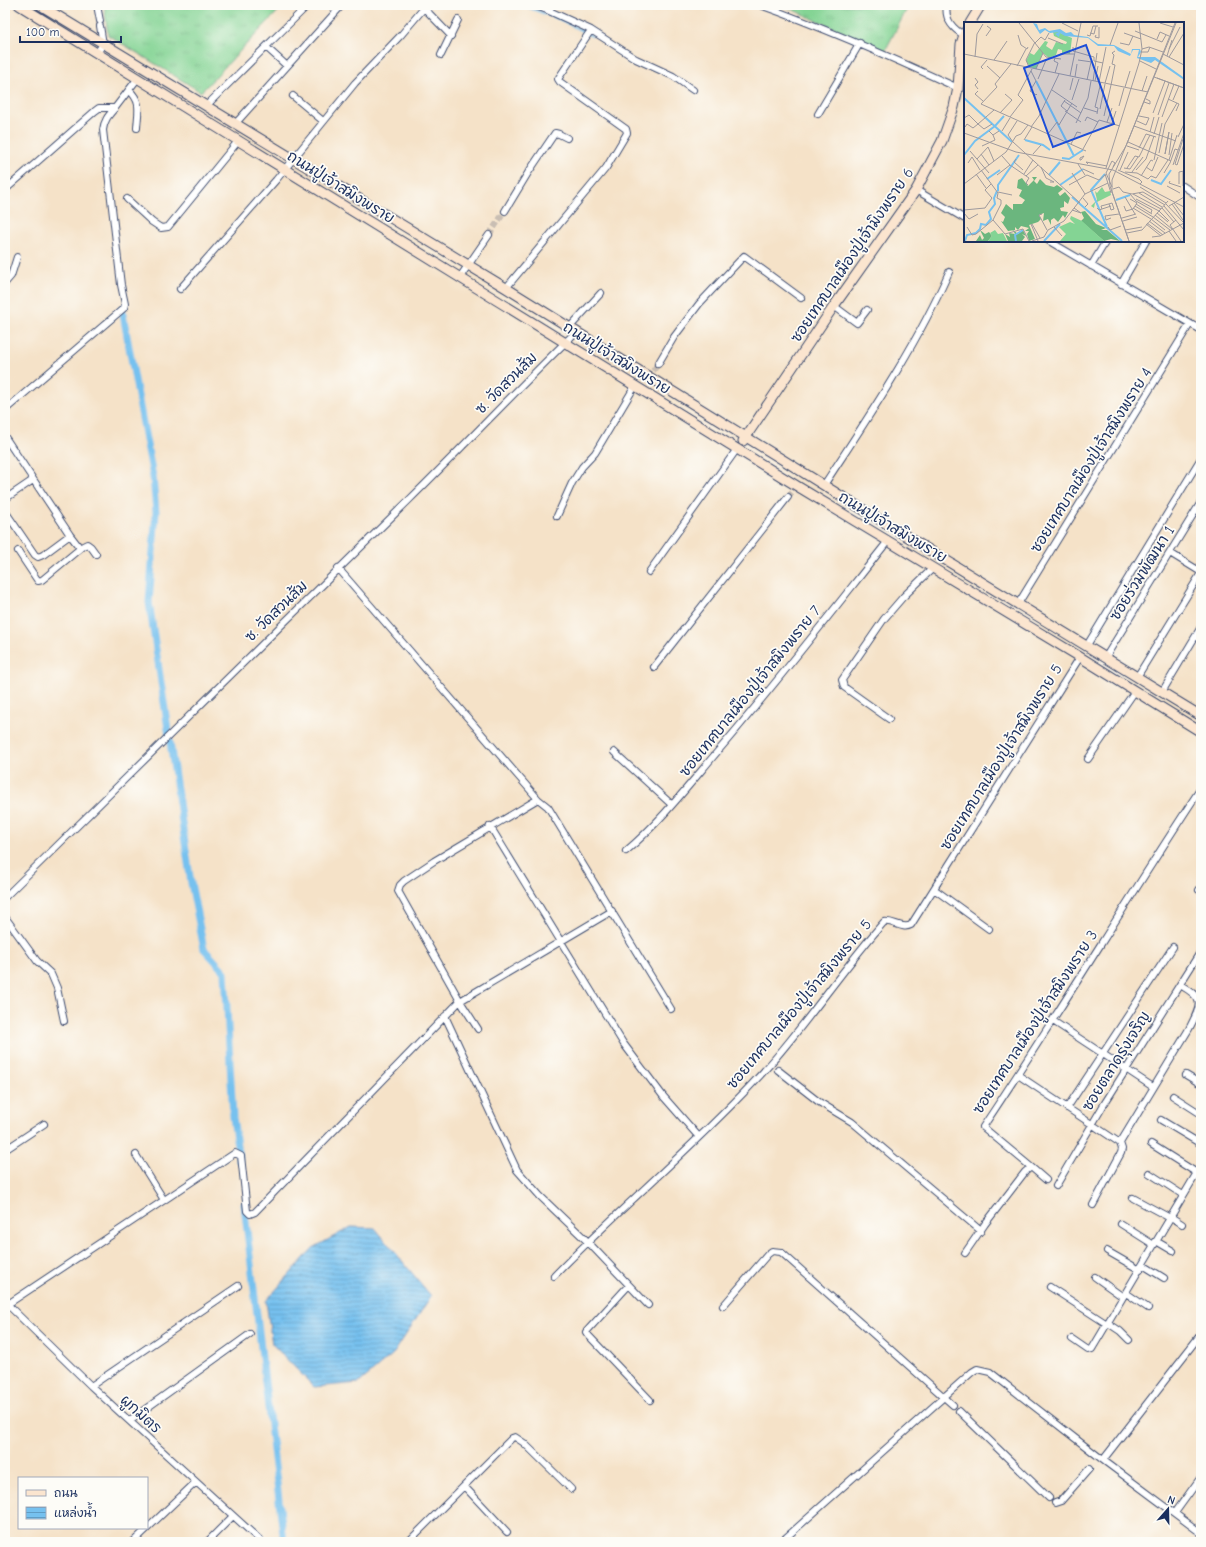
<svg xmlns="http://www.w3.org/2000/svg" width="1206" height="1547" viewBox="0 0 1206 1547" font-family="'Comic Neue','Playpen Sans Thai',sans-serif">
	<defs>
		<pattern id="grass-tufts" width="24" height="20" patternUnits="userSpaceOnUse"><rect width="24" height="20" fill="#84d494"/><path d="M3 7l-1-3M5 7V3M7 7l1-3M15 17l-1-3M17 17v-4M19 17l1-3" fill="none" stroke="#71b682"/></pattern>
		<pattern id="water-rules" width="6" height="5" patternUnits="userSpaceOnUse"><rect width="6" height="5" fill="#76c1ef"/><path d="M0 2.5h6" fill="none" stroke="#609dc5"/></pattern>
	</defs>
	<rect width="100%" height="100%" fill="#fdfcf7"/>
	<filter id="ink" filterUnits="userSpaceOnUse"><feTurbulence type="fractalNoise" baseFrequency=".025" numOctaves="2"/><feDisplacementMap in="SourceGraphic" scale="8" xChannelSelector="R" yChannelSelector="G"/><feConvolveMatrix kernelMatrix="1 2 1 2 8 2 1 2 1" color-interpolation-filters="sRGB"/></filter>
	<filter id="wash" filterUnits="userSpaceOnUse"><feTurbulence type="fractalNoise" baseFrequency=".012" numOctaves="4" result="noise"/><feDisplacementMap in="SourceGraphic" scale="16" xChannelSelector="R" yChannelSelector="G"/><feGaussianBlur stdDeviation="0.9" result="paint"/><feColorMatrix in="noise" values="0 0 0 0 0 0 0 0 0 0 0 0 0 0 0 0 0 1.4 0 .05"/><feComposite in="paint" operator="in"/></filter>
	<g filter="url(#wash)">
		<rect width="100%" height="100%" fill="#f5e2c8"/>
		<path fill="url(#grass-tufts)" stroke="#508279" d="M 104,5 L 284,5 L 201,92 L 108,35 Z
			M 782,5 L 909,5 L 885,51 Z"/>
		<path fill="url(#water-rules)" stroke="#4878a6" d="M 351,1227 L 375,1228 L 431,1296 L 394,1353 L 359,1383 L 314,1387 L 272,1344 L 266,1301 L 313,1248 Z"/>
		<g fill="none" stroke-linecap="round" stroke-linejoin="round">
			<path stroke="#76c1ef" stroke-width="2" d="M 522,5 L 559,19 L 592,36"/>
			<path stroke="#76c1ef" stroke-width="7" d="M 122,309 L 153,477 L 156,512 L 149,602 L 191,883 L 204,949 L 225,972 L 233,1117 L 239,1160
				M 244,1205 L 284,1542"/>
		</g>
	</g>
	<g filter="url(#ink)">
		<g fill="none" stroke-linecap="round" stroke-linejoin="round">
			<path stroke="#c9beb3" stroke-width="6" stroke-dasharray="6 3" stroke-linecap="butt" d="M 489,235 L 505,211
				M 653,371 L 658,364
				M 788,497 L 794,490"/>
			<g stroke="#3c4a6e" stroke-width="8">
				<path id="street" d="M 97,5 L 100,21
					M 533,5 L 547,10 L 591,30 L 636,59 L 673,76 L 693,90
					M 760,5 C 828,29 893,58 958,88
					M 947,5 C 944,20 953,29 965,36
					M 266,47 L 287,66
					M 97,53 L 103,44 L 100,26
					M 441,55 L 458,20
					M 129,90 C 142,102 138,111 137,128
					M 293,96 L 323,121
					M 206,106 L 308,5
					M 818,114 L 860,43
					M 235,124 L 342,5
					M 1183,186 L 1201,198
					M 5,190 L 95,111 L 99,108 L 115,108 L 138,78
					M 916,190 L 965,219
					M 127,199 L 152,222 L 161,228 L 168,227 L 239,140
					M 505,211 L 528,173 L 555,133 L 559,134 L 567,138
					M 1049,241 L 1201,330
					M 1091,266 L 1106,241
					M 460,277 L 489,235
					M 5,283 L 11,276 L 17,257
					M 1121,284 L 1146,241
					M 506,288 L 606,168 L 627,133 L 626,129 L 560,82 L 558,79 L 591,30
					M 180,289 L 276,180 L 355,83 L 401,35 L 424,8 L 451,36
					M 834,306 L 857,323 L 867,310
					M 569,328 L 601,293
					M 658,364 L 674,337 L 699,304 L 744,256 L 801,298
					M 5,410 L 124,308 L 125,304 L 121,285 L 103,130 C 104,120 109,115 115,108
					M 5,437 L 70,535 L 80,548
					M 824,485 C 869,416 916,347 949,272
					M 5,499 L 33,480
					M 5,511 L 35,555 L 38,557 L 43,555 L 70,535
					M 557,516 L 572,483 L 582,467 L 595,453 L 635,386
					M 18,551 L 38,581 L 42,580 L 83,546 L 87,544 L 91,547 L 96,554
					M 1170,553 L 1201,572
					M 338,568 L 538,799 L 548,807 L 671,1009
					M 649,572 L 737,449
					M 1018,604 L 1190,324
					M 1086,647 L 1201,458
					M 1105,658 L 1201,502
					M 654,667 L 788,497
					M 1137,677 L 1201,573
					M 1162,692 L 1201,627
					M 889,719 L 844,687 L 842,680 L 884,619 L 903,597 L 933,568
					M 614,752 L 671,804
					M 1088,759 L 1135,691
					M 490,826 L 623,1043 L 663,1096 L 699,1137
					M 626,851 C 658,824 685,790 712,758 C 773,688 830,614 888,541
					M 934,889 L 989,929
					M 1199,890 L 1201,891
					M 5,897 C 139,764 273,632 408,501 C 465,445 519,387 576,332
					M 5,917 L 37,961 L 51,974 L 57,988 L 64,1021
					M 445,1016 L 517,1170 L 540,1196 L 588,1242 L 648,1305
					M 1053,1021 L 1153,1087
					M 478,1029 L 460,1001 L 398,891 L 400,885 L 404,881 L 434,861 L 538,799
					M 778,1070 L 819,1102 L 852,1122 L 981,1231
					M 1018,1075 L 1120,1143 L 1122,1149 L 1121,1153 L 1093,1205
					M 1186,1075 L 1201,1084
					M 1173,1096 L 1201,1114
					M 1067,1108 L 1173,947
					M 1161,1120 L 1201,1144
					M 1120,1143 L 1189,1029 C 1201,1005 1206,999 1180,985
					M 1151,1144 L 1197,1173
					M 5,1150 L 44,1124
					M 136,1155 L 164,1200
					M 1031,1167 L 1046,1180
					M 1149,1173 L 1183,1195
					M 1056,1186 L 1103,1106 L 1201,951
					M 1133,1198 L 1170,1218
					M 1171,1217 L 1182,1224
					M 1121,1224 L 1154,1245
					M 1156,1241 L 1173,1251
					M 1107,1251 L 1140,1270
					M 965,1253 L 985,1224 L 1025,1172 L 1031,1167 L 983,1127 C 1058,1015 1127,900 1201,788
					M 1143,1265 L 1164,1278
					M 554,1276 C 618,1210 689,1151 752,1084 C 800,1034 838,974 884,922 C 893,920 902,930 911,925 L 1080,657
					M 1095,1277 L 1123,1297
					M 629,1285 L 586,1332 L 589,1336 L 650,1400
					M 1050,1287 L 1107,1324
					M 1126,1293 L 1148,1308
					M 5,1302 L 91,1386 L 262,1542
					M 8,1304 L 235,1153 L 241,1156 L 247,1211 L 250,1214 L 255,1212 L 460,1001 L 612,911
					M 723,1306 L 768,1254 L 772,1251 L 781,1252 L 953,1405
					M 1108,1323 L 1120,1331 L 1129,1340
					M 1072,1339 L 1088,1350 L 1092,1349 L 1201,1166
					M 91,1386 L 238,1286
					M 959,1411 L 1049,1498
					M 130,1420 L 250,1334
					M 1103,1460 L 1201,1334
					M 464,1486 L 507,1532
					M 1055,1503 L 1061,1501 L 1089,1469
					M 1175,1513 L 1201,1477
					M 133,1542 L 196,1482
					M 207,1542 L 233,1516
					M 408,1542 L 512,1438 L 515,1437 L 524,1443 L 571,1489
					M 781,1542 L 972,1372 L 977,1369 L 990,1372 L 1103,1460 L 1201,1533"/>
			</g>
			<g stroke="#3c4a6e" stroke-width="11">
				<path id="secondary" d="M 19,5 L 797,486 L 1080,657 L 1201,732
					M 40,5 L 506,288 L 854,504 L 1201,716
					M 970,23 L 981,5
					M 743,441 L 834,306 L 916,190 L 942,141 L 954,107 L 958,88 L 961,44 L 965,32"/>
			</g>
			<use href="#street" stroke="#fff" stroke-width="6"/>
			<use href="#secondary" stroke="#fbe5cf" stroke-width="9"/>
		</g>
	</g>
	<g text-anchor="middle" stroke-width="3.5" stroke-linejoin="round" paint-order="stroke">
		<g font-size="15" fill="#1b2f5e" stroke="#fdfcf7">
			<text transform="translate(341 187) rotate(32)" y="5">ถนนปู่เจ้าสมิงพราย</text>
			<text transform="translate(852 255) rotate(-56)" y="5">ซอยเทศบาลเมืองปู่เจ้ามิงพราย 6</text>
			<text transform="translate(617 358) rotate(32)" y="5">ถนนปู่เจ้าสมิงพราย</text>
			<text transform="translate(506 383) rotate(-45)" y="5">ซ. วัดสวนส้ม</text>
			<text transform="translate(1091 460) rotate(-58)" y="5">ซอยเทศบาลเมืองปู่เจ้าสมิงพราย 4</text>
			<text transform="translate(893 527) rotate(31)" y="5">ถนนปู่เจ้าสมิงพราย</text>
			<text transform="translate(1142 573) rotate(-58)" y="5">ซอยร่วมพัฒนา 1</text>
			<text transform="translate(276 611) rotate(-44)" y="5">ซ. วัดสวนส้ม</text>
			<text transform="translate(750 691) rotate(-51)" y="5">ซอยเทศบาลเมืองปู่เจ้าสมิงพราย 7</text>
			<text transform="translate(1001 757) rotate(-58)" y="5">ซอยเทศบาลเมืองปู่เจ้าสมิงพราย 5</text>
			<text transform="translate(799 1004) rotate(-50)" y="5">ซอยเทศบาลเมืองปู่เจ้าสมิงพราย 5</text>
			<text transform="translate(1035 1022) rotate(-57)" y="5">ซอยเทศบาลเมืองปู่เจ้าสมิงพราย 3</text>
			<text transform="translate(1116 1061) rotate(-58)" y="5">ซอยตลาดรุ่งเจริญ</text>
			<text transform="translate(141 1414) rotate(42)" y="5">ผูกมิตร</text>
		</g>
	</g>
	<g transform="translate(964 22)">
		<rect width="220" height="220" fill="#f5e2c8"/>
		<path d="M 89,10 L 94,10 L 108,16 L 106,32 L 98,31 L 98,28 L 94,27 L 92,33 L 85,36 L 79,31 L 72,47 L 66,45 L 62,39 L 66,31 L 70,33 L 81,19 L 84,20 L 82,24 L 88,28 L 92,20 L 102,22 L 103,20 L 90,14 ZM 138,165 L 141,170 L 146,169 L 147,173 L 131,181 L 130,186 L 127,184 L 133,178 L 131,169 L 133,171 Z" fill="#84d494"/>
		<path d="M 68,155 L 73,155 L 70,159 L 73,162 L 76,157 L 82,163 L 90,165 L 93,163 L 99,167 L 94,171 L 96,174 L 101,170 L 106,176 L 104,182 L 100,179 L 100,185 L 96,186 L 97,189 L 104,190 L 101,196 L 99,193 L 94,200 L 90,196 L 87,198 L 87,203 L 84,197 L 79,199 L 80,191 L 75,193 L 77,197 L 74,200 L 65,203 L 71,217 L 65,219 L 63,212 L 65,209 L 61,209 L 65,206 L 57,204 L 54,208 L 51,205 L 51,208 L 44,209 L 37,199 L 39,200 L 41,195 L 37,191 L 42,182 L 49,188 L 49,182 L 58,182 L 61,178 L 55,174 L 58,168 L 53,166 L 54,158 L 58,156 L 64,164 L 70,158 ZM 121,189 L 132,202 L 142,206 L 137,208 L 143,208 L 156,219 L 147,217 L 140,219 L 117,199 L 120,196 L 117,190 ZM 16,208 L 21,212 L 25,210 L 28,214 L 24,219 L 12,219 L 16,213 L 18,218 L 20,216 ZM 49,208 L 54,212 L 59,208 L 62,214 L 58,212 L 61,215 L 58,219 L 44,219 L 41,212 L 46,215 L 45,211 L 51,212 Z" fill="#6bb67e"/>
		<path d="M 107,194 L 118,199 L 140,219 L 96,219 L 102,212 L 95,205 L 106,200 L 111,202 L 106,197 ZM 31,208 L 34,212 L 39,211 L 43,219 L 24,219 L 28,214 L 26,211 Z" fill="#84d494"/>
		<path d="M 69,1 L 73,2 L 75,8 L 81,6 L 85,9 L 96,7 L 102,11 L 107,10 L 110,13 L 124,15 L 134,22 L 150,23 L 167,32 L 168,27 L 176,27 L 177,30 L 174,35 L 191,35 L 219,55 L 220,58 L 191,38 L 187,41 L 173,36 L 175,28 L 169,28 L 166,34 L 154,29 L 150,24 L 134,24 L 124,16 L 101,14 L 96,11 L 95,15 L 91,12 L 95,10 L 86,11 L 81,8 L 76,12 Z" fill="#76c1ef"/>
		<path fill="none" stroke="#76c1ef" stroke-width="2" d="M 72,59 L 110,134M 0,76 L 48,120M 61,118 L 79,123 L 86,128M 0,133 L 11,119 L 31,104 L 40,94M 98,136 L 105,137 L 119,128M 141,152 L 127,168 L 143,205M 85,153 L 96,140M 23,157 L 36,148M 187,158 L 197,162 L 207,148M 96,163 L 119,147M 34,169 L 34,163 L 55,133M 108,175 L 158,219M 152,178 L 166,173M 1,219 L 3,213 L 12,211 L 16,207 L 17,202 L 22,203 L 27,197 L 25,190 L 31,182 L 30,176 L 33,169M 52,219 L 51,213 L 59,208M 80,219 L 96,202"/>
		<path fill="none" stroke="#9e9a9e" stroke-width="1" d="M 55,1 L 71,21 L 77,15 L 81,18 L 85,11M 98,1 L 114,9M 196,1 L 209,5M 171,9 L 198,20 L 202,13M 126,11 L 130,12 L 132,4M 160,11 L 177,17M 54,13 L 57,23 L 63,27 L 64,25M 123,13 L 126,14 L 129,4 L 134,4M 132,13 L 131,15 L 135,16 L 135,5M 22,14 L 27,7 L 23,4M 84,16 L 99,22M 193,17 L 196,10 L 205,14M 71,21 L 82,35 L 97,37M 156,21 L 165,23 L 169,14M 146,23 L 154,1M 109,25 L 109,29 L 130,35 L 130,39 L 139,41M 178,27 L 185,25 L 199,30M 205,27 L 216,5M 177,30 L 184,30 L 186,25M 0,32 L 184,70M 96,32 L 110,32M 199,32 L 220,43M 203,34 L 208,18M 11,35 L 13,12 L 19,2M 205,35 L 220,11M 91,36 L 90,39 L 94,41 L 91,51M 30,38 L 43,19M 114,38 L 128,40M 176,39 L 192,47M 47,42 L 31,62 L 33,65 L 17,82 L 122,129M 23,44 L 36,56M 53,44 L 62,27M 65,45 L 62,38 L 71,20M 19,47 L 17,45 L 23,38M 72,47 L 79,31M 67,49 L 72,59 L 66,69 L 72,73 L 73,72M 106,54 L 117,1M 111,55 L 113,42M 190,55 L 220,66M 11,56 L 14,60 L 11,63 L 14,67M 193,56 L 220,66M 74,57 L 82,38 L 83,39M 123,58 L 127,40M 129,59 L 133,31M 131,59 L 134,44M 135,60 L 142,25M 141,61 L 146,44M 147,63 L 151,43 L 148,42 L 150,33 L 148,31 L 151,29M 161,65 L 166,49M 88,68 L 113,85M 106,68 L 109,56M 14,69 L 11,72 L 19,79M 178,69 L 183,54M 204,77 L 215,82 L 212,89M 101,78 L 97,84 L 103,89M 108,78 L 115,57M 209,78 L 215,64M 100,79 L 117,91M 180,80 L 186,82 L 186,79 L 182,77M 155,84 L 160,66M 120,86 L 133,90M 136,87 L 141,62M 101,89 L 117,100M 36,91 L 48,78 L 41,72M 189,91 L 201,59M 133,92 L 134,86 L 131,85 L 137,60M 194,93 L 205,61M 140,94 L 147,63M 46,95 L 59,78 L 54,73 L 68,47M 198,95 L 210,62M 0,96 L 5,93 L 14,102 L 30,88M 121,99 L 123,95 L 134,100M 173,99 L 182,103 L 185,96 L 175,94M 143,100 L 148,86M 112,101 L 124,76 L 127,59M 148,101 L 152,89M 14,102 L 20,107 L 28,102M 170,104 L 212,119M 1,105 L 3,102 L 9,106 L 14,102M 67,105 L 75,94 L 95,52M 25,109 L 29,113 L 35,109M 38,109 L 46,96M 186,110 L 190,95M 0,111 L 52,130 L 149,148 L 220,185M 84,112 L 93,100 L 95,103 L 108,81M 190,112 L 195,95M 214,115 L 220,102M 60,118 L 68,105M 49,120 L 116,181M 49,120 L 44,113 L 53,99M 164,120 L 207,139M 107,122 L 113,110 L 117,111M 18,124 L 31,118 L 29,113M 163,124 L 175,128M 175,126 L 182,112 L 192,115M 119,127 L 135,98 L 156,104M 6,129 L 25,151M 195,131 L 201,102 L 213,81M 17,132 L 25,143M 69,132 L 77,123M 201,132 L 205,110M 201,132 L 205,110M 205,133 L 208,111M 38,134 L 46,143 L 65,156 L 62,161 L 64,163M 120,134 L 117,138 L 116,138 L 116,136 ZM 13,137 L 24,125 L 30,139M 52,137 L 50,140 L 59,148M 190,138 L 198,101M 205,138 L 213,113M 4,141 L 8,135 L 16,148M 114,142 L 121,153M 124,142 L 122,140 L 143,144M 211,142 L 219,117M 211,142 L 213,143 L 220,122M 209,143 L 220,111M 77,145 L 82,156 L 90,160 L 86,160M 182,145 L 188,149 L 194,135M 142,146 L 175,41 L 178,27 L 175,1M 160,146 L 166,147 L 174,135M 163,146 L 171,134 L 175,135 L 186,113M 119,147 L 130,152M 154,148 L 175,157 L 178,160 L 176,162M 156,148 L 164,130M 172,148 L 182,137 L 190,114M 161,150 L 173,151 L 184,157 L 187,154 L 192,156 L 204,138M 168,150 L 179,135M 108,151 L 121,172M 200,151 L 206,141 L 211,127 L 214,128M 12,152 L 22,166M 60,152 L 69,138M 141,152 L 147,171M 33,153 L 46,143M 62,154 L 74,143M 177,154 L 187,138 L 189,139M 206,159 L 205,161 L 217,165M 0,162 L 42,130 L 52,114 L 57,112 L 64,103M 215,162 L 215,150 L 220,149M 105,163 L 123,153 L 135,158 L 141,153M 203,164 L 216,171M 219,164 L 219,149M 148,165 L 142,151 L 148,139 L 151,141 L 149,145M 176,165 L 202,181M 149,167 L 155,165 L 159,170 L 168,172 L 179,170 L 201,183M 34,170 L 48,173M 175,171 L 198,185M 166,172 L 172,179 L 188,188 L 187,191M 169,172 L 197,187M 161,175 L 171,192M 119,176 L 124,182 L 121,185M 172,177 L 195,189M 210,181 L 220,194M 0,182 L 0,188 L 21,186 L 28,176 L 21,168 L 27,162M 172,182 L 188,192M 208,182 L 219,198M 160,184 L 162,189 L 169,187 L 173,181 L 166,177M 171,184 L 189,195M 200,184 L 220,208M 205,184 L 220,175M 133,186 L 135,188 L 147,184M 169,186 L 187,197M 198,186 L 210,200M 138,187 L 137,184 L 141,183 L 148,181 L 150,187 L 147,188 L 145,182M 108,188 L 117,191 L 110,186M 195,189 L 205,199M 0,191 L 5,197 L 14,192M 193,191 L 204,200M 78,192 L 75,193 L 83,208M 191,193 L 208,207M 189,195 L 206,208M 147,196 L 142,198 L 141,194 L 155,192M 158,196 L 172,192M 187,197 L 201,208M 29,198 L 41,212 L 59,207 L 65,219M 212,198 L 206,203 L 217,219M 159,199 L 173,195M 185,199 L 201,211M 183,201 L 199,213M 67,202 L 74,219M 68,202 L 76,216M 182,202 L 197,214M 3,205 L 8,213 L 12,212 L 29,198 L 37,182 L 37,178 L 33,176 L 34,171 L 17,148M 90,205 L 98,214M 144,205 L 146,208 L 157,204M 161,208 L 178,205M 205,209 L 212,219M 163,211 L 178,208 L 204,179M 188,215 L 196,214 L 220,201 L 202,182M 68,219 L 80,215 L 84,208 L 100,199 L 121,172 L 144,161M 165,219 L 148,170 L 148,158 L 212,1M 165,219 L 146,164 L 145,152 L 162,124 L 211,1"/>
		<path fill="#1d4ed8" fill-opacity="0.15" stroke="#1d4ed8" stroke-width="2" d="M 122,23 L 150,102 L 89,125 L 60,46 Z"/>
		<rect width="220" height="220" fill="none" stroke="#1b2f5e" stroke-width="2"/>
	</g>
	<rect width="1206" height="1547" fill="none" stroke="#fdfcf7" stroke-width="20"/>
	<rect x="18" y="1477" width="130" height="52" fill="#fdfcf7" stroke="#a3aaba"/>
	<rect x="26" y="1490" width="20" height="6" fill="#fbe5cf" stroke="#a3aaba"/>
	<text x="54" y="1497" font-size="12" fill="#1b2f5e">ถนน</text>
	<rect x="26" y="1507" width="20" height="12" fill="url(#water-rules)" stroke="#a3aaba"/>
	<text x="54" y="1517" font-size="12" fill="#1b2f5e">แหล่งน้ำ</text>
	<g transform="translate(1168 1509) rotate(20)" stroke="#fdfcf7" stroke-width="3" paint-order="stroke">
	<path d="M0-3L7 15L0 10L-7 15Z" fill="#1b2f5e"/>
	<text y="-6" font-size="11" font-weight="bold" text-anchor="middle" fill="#1b2f5e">N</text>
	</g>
	<path d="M20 36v6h101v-6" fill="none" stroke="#1b2f5e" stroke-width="2"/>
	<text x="26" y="36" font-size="12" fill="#1b2f5e" stroke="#fdfcf7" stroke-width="3" paint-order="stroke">100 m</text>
</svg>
